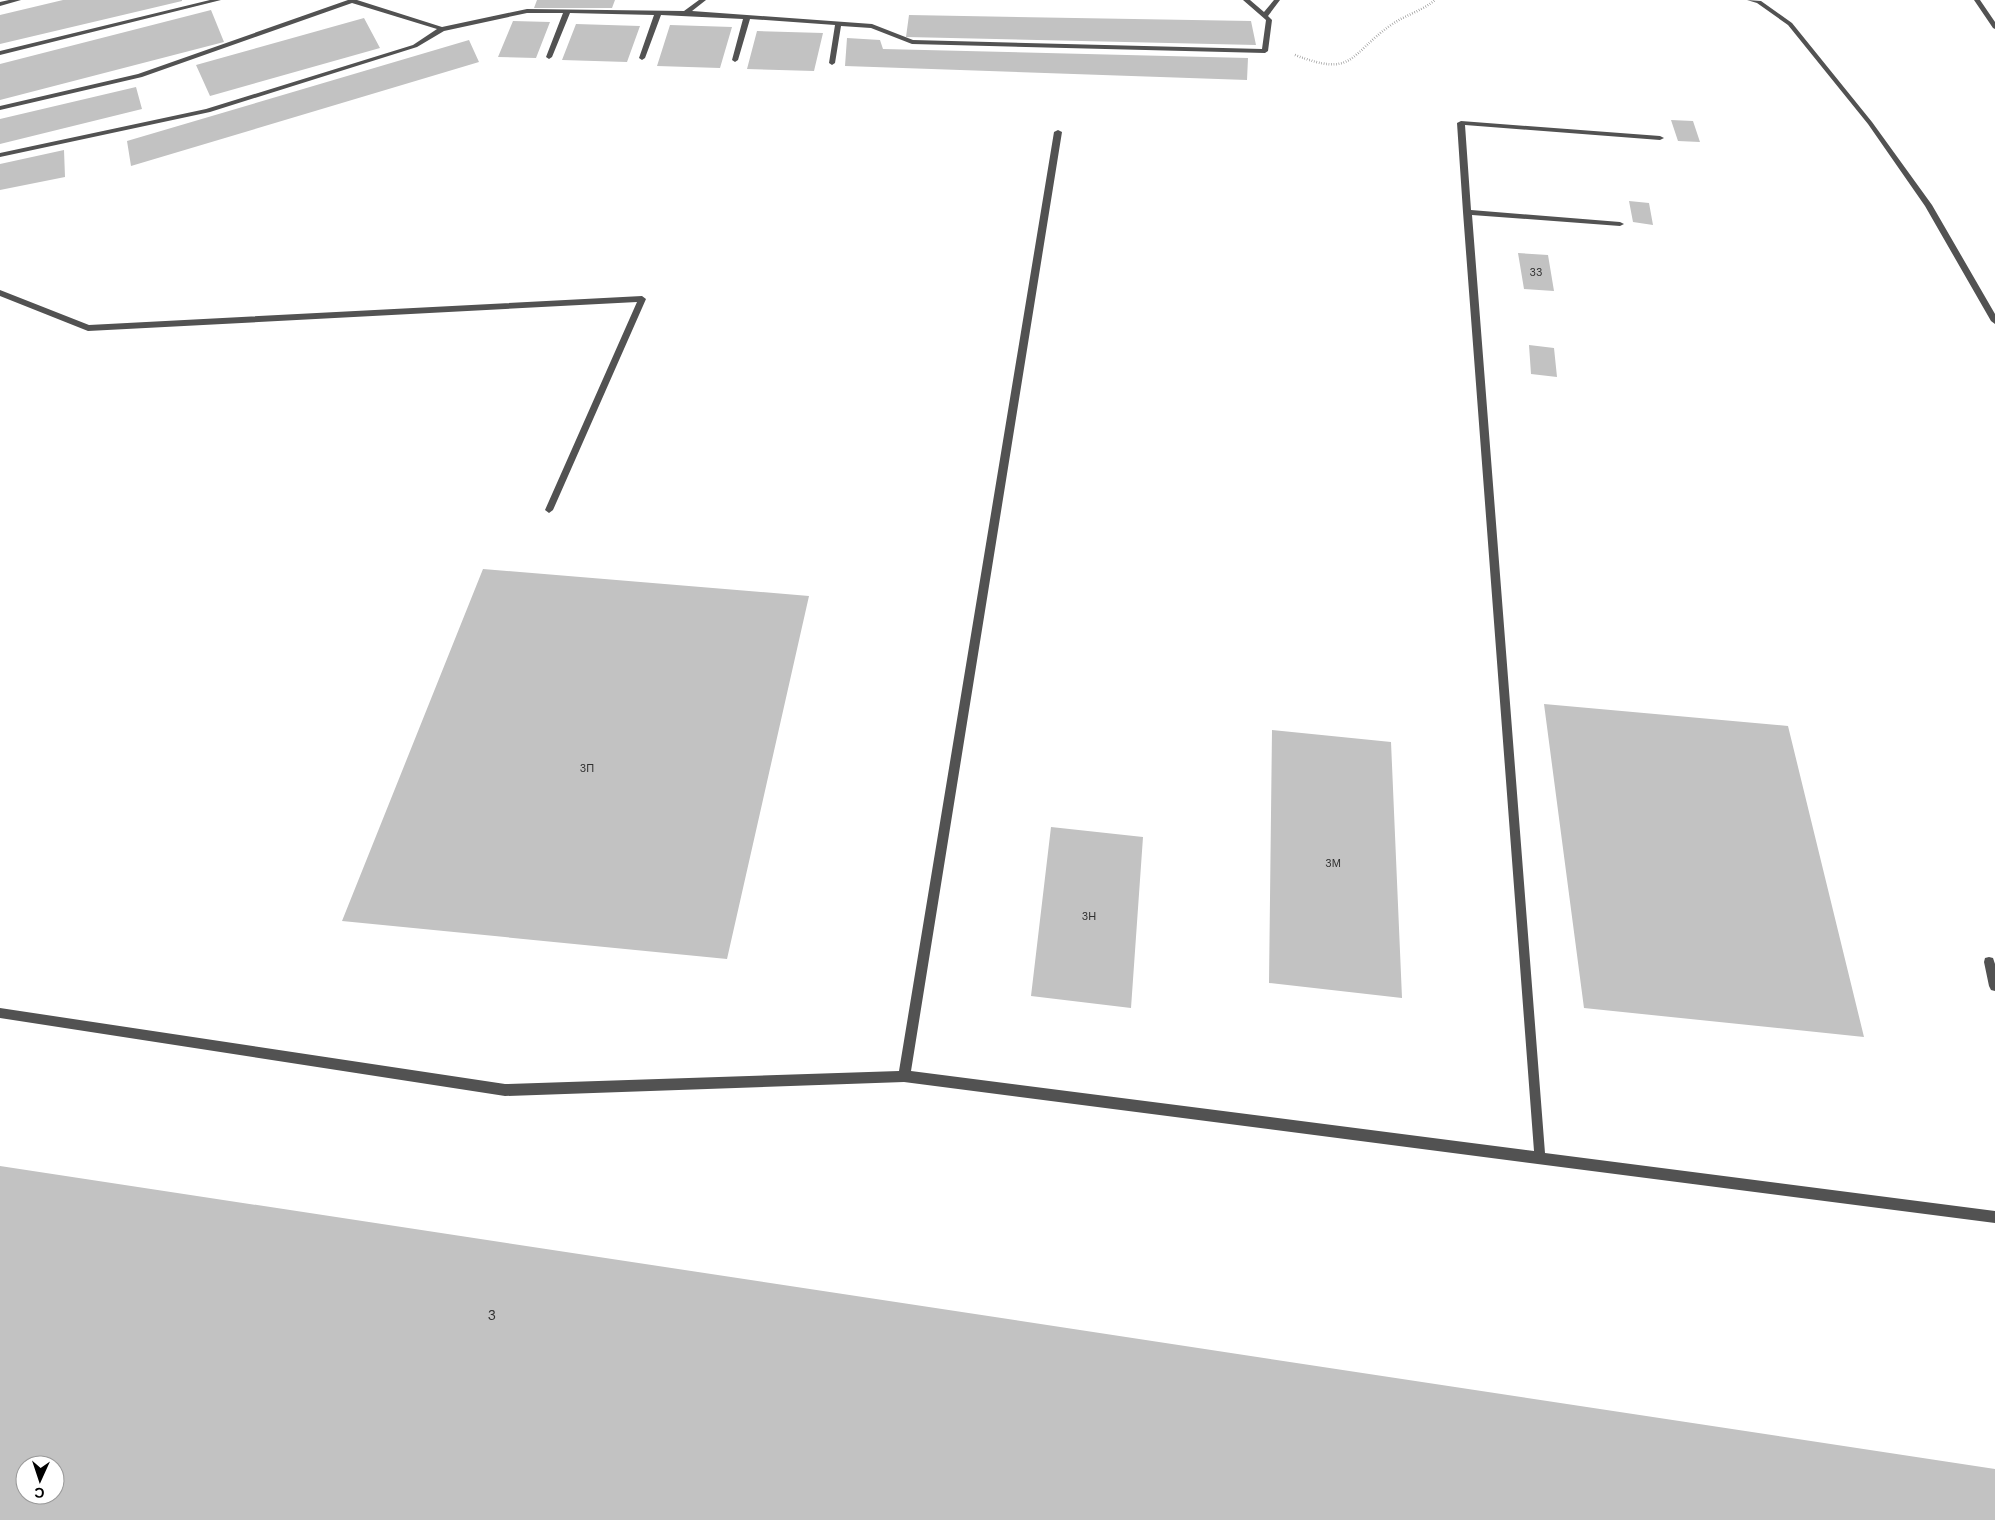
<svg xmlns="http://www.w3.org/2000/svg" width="1995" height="1520" viewBox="0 0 1995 1520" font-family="'DM Sans',sans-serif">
	<rect width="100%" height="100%" fill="#fff"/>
	<path fill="#c2c2c2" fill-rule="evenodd" d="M 63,0 L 182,0 L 182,1 L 0,44 L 0,15 Z
		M 537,0 L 615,0 L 612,8 L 534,8 Z
		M 211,10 L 224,42 L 0,100 L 0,64 Z
		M 909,15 L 1251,21 L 1256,45 L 906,37 Z
		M 364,18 L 380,48 L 210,96 L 196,65 Z
		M 513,21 L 550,22 L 536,58 L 498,57 Z
		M 576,24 L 640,26 L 627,62 L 562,60 Z
		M 670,25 L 732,27 L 720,68 L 657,66 Z
		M 757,31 L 823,33 L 814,71 L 747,69 Z
		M 847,38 L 880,40 L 883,49 L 1248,58 L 1247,80 L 845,66 Z
		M 469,40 L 479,62 L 131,166 L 127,141 Z
		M 136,87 L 142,109 L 0,144 L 0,119 Z
		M 1671,120 L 1693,121 L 1700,142 L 1678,141 Z
		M 64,150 L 65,177 L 0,190 L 0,164 Z
		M 1629,201 L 1649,203 L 1653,225 L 1633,222 Z
		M 1518,253 L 1548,255 L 1554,291 L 1524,289 Z
		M 1529,345 L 1554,348 L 1557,377 L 1531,374 Z
		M 483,569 L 809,596 L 727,959 L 342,921 Z
		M 1544,704 L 1788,726 L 1864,1037 L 1584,1008 Z
		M 1272,730 L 1391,742 L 1402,998 L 1269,983 Z
		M 1051,827 L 1143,837 L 1131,1008 L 1031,996 Z
		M 0,1166 L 1995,1469 L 1995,1520 L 0,1520 ZM 25,1465 L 55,1465 L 55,1495 L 25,1495 Z"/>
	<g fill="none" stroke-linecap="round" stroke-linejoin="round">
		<path stroke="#747474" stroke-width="2.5" stroke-dasharray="0.5 2" stroke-linecap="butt" d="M 1295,55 C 1355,78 1348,55 1391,25 C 1405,15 1422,11 1435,0"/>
		<path fill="#525252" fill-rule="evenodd" d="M 9,0 L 21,0 L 0,6 L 0,2 Z
			M 210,0 L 221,0 L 0,55 L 0,51 Z
			M 348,0 L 357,0 L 442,27 L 527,9 L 684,11 L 699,0 L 706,0 L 692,11 L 872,24 L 913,40 L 1262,49 L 1266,20 L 1243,0 L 1250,0 L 1264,12 L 1274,0 L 1280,0 L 1268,16 L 1272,20 L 1268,51 L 1265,53 L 912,44 L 871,28 L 841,26 L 835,63 L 832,65 L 829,63 L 835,25 L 750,19 L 738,60 L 735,62 L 732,60 L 743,19 L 661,15 L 645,58 L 642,60 L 639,58 L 654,15 L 570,13 L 552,57 L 549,59 L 546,57 L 563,13 L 527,13 L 444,31 L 417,47 L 210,112 L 0,157 L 0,153 L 206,109 L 413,45 L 437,29 L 352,3 L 142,77 L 0,110 L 0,106 L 138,74 Z
			M 1747,0 L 1761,1 L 1792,23 L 1872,122 L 1932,205 L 1995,314 L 1995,324 L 1991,321 L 1925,206 L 1868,124 L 1788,25 L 1757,3 Z
			M 1974,0 L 1980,0 L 1995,22 L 1995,29 L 1993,28 Z
			M 1461,121 L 1660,136 L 1664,138 L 1660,140 L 1465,125 L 1471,210 L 1620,222 L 1624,224 L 1620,226 L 1472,215 L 1545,1153 L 1995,1211 L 1995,1223 L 904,1082 L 505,1096 L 0,1018 L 0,1008 L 505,1084 L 899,1071 L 1054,132 L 1058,130 L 1062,132 L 911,1071 L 1534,1151 L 1463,212 L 1457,123 Z
			M 0,290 L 89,325 L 642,296 L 646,299 L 553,510 L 549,513 L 545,510 L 637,302 L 88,331 L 0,296 Z
			M 1989,957 L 1993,958 L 1995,964 L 1995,991 L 1991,990 L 1989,986 L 1984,962 L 1985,958 Z"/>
	</g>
	<g text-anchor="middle" stroke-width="4" stroke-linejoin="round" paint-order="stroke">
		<g font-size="11" fill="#303030">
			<text x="1536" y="276">33</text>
			<text x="587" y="772">3П</text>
			<text x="1333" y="867">3М</text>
			<text x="1089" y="920">3Н</text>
		</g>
		<g font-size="14" fill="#303030">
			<text x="492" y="1320">3</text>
		</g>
	</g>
	<g transform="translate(40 1480) rotate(183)"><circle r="24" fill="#ffffff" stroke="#999999"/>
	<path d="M0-4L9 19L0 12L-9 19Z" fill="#000000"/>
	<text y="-8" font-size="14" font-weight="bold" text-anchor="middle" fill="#000000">С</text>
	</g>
</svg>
